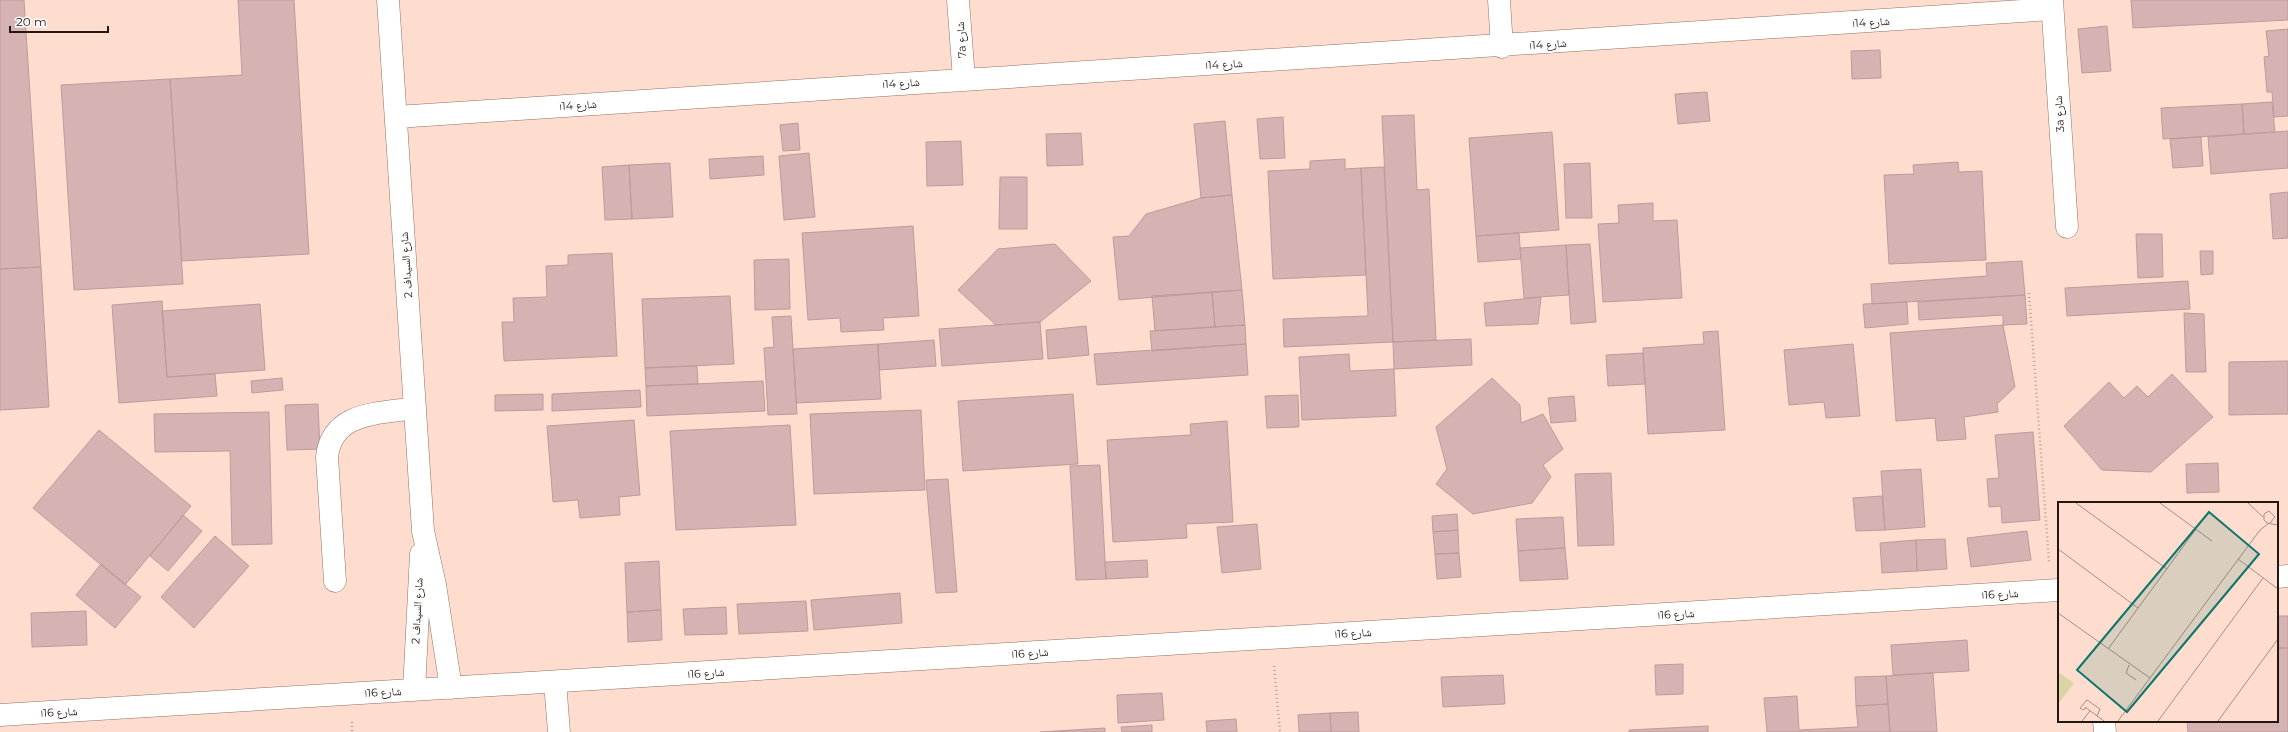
<svg xmlns="http://www.w3.org/2000/svg" width="2288" height="732" viewBox="0 0 2288 732" font-family="Montserrat,'Noto Naskh Arabic',sans-serif">
	<rect width="100%" height="100%" fill="#feddce"/>
	<path fill="#d6b2b2" stroke="#be9b9a" d="M 0,0 L 24,0 L 41,267 L 0,269 Z
		M 238,0 L 294,0 L 309,254 L 182,261 L 170,79 L 242,75 Z
		M 2131,0 L 2288,0 L 2288,20 L 2133,28 Z
		M 2107,26 L 2111,71 L 2082,73 L 2078,29 Z
		M 2288,29 L 2288,116 L 2274,117 L 2272,92 L 2267,92 L 2264,57 L 2269,56 L 2266,31 Z
		M 1880,50 L 1881,78 L 1852,79 L 1851,51 Z
		M 170,79 L 183,284 L 74,290 L 61,85 Z
		M 1707,92 L 1710,121 L 1678,124 L 1675,94 Z
		M 2272,102 L 2275,132 L 2244,134 L 2242,104 Z
		M 2242,104 L 2244,134 L 2163,139 L 2161,108 Z
		M 1414,115 L 1417,190 L 1429,189 L 1436,340 L 1393,342 L 1382,116 Z
		M 1283,117 L 1285,158 L 1260,159 L 1257,119 Z
		M 1225,121 L 1232,195 L 1201,198 L 1194,124 Z
		M 798,123 L 800,150 L 783,151 L 780,125 Z
		M 2288,131 L 2288,168 L 2211,174 L 2208,137 Z
		M 1552,132 L 1559,230 L 1476,236 L 1469,138 Z
		M 1081,133 L 1083,165 L 1047,166 L 1046,134 Z
		M 2201,137 L 2203,166 L 2173,168 L 2170,139 Z
		M 961,141 L 963,185 L 927,186 L 926,142 Z
		M 809,153 L 815,217 L 784,220 L 779,156 Z
		M 763,156 L 764,175 L 710,179 L 709,159 Z
		M 1345,159 L 1345,169 L 1361,168 L 1366,275 L 1273,279 L 1268,171 L 1310,169 L 1310,161 Z
		M 1958,162 L 1959,172 L 1982,171 L 1986,260 L 1889,264 L 1884,175 L 1914,174 L 1913,165 Z
		M 670,163 L 673,217 L 632,219 L 629,165 Z
		M 1590,163 L 1592,218 L 1566,218 L 1564,164 Z
		M 629,165 L 632,219 L 605,220 L 602,167 Z
		M 1384,167 L 1393,342 L 1284,347 L 1283,319 L 1368,316 L 1361,168 Z
		M 1000,177 L 1027,177 L 1027,229 L 999,229 Z
		M 2288,192 L 2288,238 L 2273,239 L 2270,194 Z
		M 1232,195 L 1242,290 L 1119,300 L 1113,237 L 1129,236 L 1146,214 L 1201,198 Z
		M 1653,203 L 1653,221 L 1677,220 L 1682,298 L 1603,302 L 1598,224 L 1619,223 L 1618,205 Z
		M 913,226 L 919,316 L 883,318 L 884,330 L 841,332 L 840,318 L 808,320 L 802,233 Z
		M 1519,233 L 1521,259 L 1478,262 L 1476,236 Z
		M 2136,234 L 2162,234 L 2163,277 L 2138,278 Z
		M 1055,244 L 1091,281 L 1040,322 L 996,325 L 958,290 L 998,249 Z
		M 1590,244 L 1596,322 L 1571,324 L 1566,245 Z
		M 1566,245 L 1569,295 L 1524,298 L 1520,248 Z
		M 2200,251 L 2213,251 L 2213,274 L 2201,275 Z
		M 612,253 L 617,356 L 504,361 L 502,322 L 514,322 L 513,298 L 547,297 L 546,266 L 568,265 L 568,255 Z
		M 789,259 L 790,309 L 755,310 L 754,260 Z
		M 2022,261 L 2025,295 L 1872,304 L 1871,284 L 1987,276 L 1986,263 Z
		M 41,267 L 49,407 L 0,410 L 0,269 Z
		M 2188,281 L 2190,309 L 2067,316 L 2065,288 Z
		M 1242,290 L 1245,325 L 1215,327 L 1212,292 Z
		M 1212,292 L 1215,327 L 1155,331 L 1152,296 Z
		M 2025,295 L 2027,324 L 2003,325 L 2003,315 L 1919,320 L 1918,302 Z
		M 730,296 L 734,364 L 645,368 L 642,299 Z
		M 1541,297 L 1538,324 L 1486,326 L 1484,303 Z
		M 162,301 L 167,377 L 215,374 L 217,396 L 119,403 L 112,305 Z
		M 1907,302 L 1908,324 L 1865,328 L 1863,304 Z
		M 260,304 L 265,370 L 167,377 L 162,311 Z
		M 2184,313 L 2204,314 L 2206,372 L 2186,372 Z
		M 791,316 L 797,414 L 768,415 L 764,348 L 774,347 L 772,317 Z
		M 1040,322 L 1043,359 L 942,366 L 939,329 Z
		M 1245,325 L 1246,344 L 1152,351 L 1150,331 Z
		M 2003,325 L 2015,387 L 1997,404 L 1998,412 L 1964,417 L 1966,439 L 1937,441 L 1935,418 L 1896,421 L 1890,333 Z
		M 1086,326 L 1089,355 L 1048,359 L 1046,330 Z
		M 1718,331 L 1725,430 L 1648,434 L 1643,348 L 1704,344 L 1703,332 Z
		M 1471,339 L 1472,365 L 1394,369 L 1393,342 Z
		M 934,340 L 936,366 L 879,370 L 878,344 Z
		M 878,344 L 881,399 L 796,403 L 793,349 Z
		M 1246,344 L 1248,375 L 1097,385 L 1094,354 Z
		M 1853,344 L 1860,416 L 1826,418 L 1824,402 L 1789,405 L 1784,350 Z
		M 1643,353 L 1645,384 L 1608,386 L 1606,355 Z
		M 1349,354 L 1350,371 L 1394,369 L 1396,416 L 1302,420 L 1299,357 Z
		M 2288,361 L 2288,414 L 2229,415 L 2229,362 Z
		M 697,366 L 698,384 L 646,386 L 645,368 Z
		M 2172,374 L 2213,417 L 2151,472 L 2102,470 L 2064,426 L 2109,382 L 2124,398 L 2137,386 L 2148,397 Z
		M 282,378 L 283,390 L 252,393 L 251,381 Z
		M 1492,378 L 1520,405 L 1521,423 L 1543,414 L 1563,449 L 1543,465 L 1551,477 L 1532,503 L 1473,514 L 1436,484 L 1447,469 L 1436,427 Z
		M 763,381 L 765,411 L 647,416 L 646,386 Z
		M 640,390 L 641,407 L 552,411 L 552,394 Z
		M 543,394 L 543,410 L 495,411 L 495,395 Z
		M 1073,394 L 1078,464 L 963,471 L 958,401 Z
		M 1298,395 L 1299,427 L 1267,428 L 1265,396 Z
		M 1574,396 L 1576,421 L 1551,423 L 1548,398 Z
		M 318,404 L 320,449 L 287,450 L 285,405 Z
		M 921,410 L 925,490 L 814,494 L 810,414 Z
		M 269,412 L 272,544 L 232,545 L 230,451 L 155,452 L 154,414 Z
		M 634,420 L 640,495 L 619,497 L 620,515 L 580,518 L 578,500 L 553,502 L 547,426 Z
		M 1227,421 L 1233,522 L 1186,524 L 1187,538 L 1113,542 L 1107,440 L 1191,435 L 1190,424 Z
		M 790,425 L 796,525 L 676,530 L 670,431 Z
		M 99,430 L 191,506 L 125,585 L 33,508 Z
		M 2033,432 L 2040,520 L 2002,523 L 2001,506 L 1989,507 L 1987,479 L 1999,478 L 1995,435 Z
		M 2218,463 L 2219,492 L 2187,493 L 2186,464 Z
		M 1100,465 L 1106,579 L 1076,580 L 1070,466 Z
		M 1921,469 L 1925,527 L 1885,530 L 1881,471 Z
		M 1611,473 L 1614,545 L 1578,546 L 1575,474 Z
		M 948,479 L 957,592 L 936,593 L 926,480 Z
		M 1882,496 L 1885,530 L 1856,531 L 1853,498 Z
		M 1457,514 L 1458,530 L 1433,532 L 1432,516 Z
		M 183,515 L 202,531 L 168,571 L 150,556 Z
		M 1563,517 L 1565,548 L 1518,551 L 1516,519 Z
		M 1257,524 L 1261,569 L 1222,573 L 1217,527 Z
		M 1458,530 L 1459,553 L 1435,554 L 1433,532 Z
		M 2027,531 L 2031,560 L 1971,567 L 1967,538 Z
		M 215,536 L 249,566 L 194,628 L 161,597 Z
		M 1945,539 L 1947,569 L 1917,571 L 1916,540 Z
		M 1916,540 L 1917,571 L 1882,573 L 1880,543 Z
		M 1565,548 L 1568,579 L 1520,581 L 1518,551 Z
		M 1459,553 L 1461,577 L 1437,579 L 1435,554 Z
		M 1147,560 L 1148,577 L 1106,579 L 1105,562 Z
		M 659,561 L 661,610 L 627,612 L 625,563 Z
		M 101,564 L 141,597 L 115,628 L 76,595 Z
		M 900,593 L 902,623 L 814,630 L 811,600 Z
		M 806,601 L 808,631 L 739,634 L 737,604 Z
		M 726,607 L 727,634 L 685,635 L 683,609 Z
		M 661,610 L 662,640 L 628,642 L 627,612 Z
		M 86,611 L 87,645 L 32,647 L 31,613 Z
		M 2277,616 L 2288,616 L 2288,648 L 2277,648 Z
		M 1967,640 L 1969,671 L 1893,675 L 1891,645 Z
		M 2277,648 L 2288,648 L 2288,732 L 2188,732 L 2187,721 L 2277,721 Z
		M 1683,664 L 1683,694 L 1656,695 L 1655,665 Z
		M 1933,673 L 1937,732 L 1890,732 L 1886,676 Z
		M 1503,675 L 1505,704 L 1443,707 L 1441,677 Z
		M 1886,676 L 1888,704 L 1856,706 L 1855,677 Z
		M 1162,693 L 1164,720 L 1118,723 L 1117,695 Z
		M 1797,696 L 1799,730 L 1858,727 L 1856,706 L 1888,704 L 1890,732 L 1767,732 L 1764,698 Z
		M 1358,712 L 1359,732 L 1331,732 L 1330,713 Z
		M 1330,713 L 1331,732 L 1299,732 L 1298,715 Z
		M 1236,719 L 1237,732 L 1207,732 L 1206,721 Z
		M 1152,725 L 1152,732 L 1122,732 L 1121,727 Z
		M 1708,726 L 1708,732 L 1629,732 L 1629,730 Z
		M 1105,728 L 1105,732 L 1040,732 Z"/>
	<g fill="none" stroke-linecap="round" stroke-linejoin="round">
		<g stroke="#8f7265" stroke-width="23">
			<path id="minor" d="M 388,0 L 423,531 L 435,585 L 451,688
				M 958,0 L 964,79
				M 1499,0 L 1502,47
				M 2052,0 L 2067,227
				M 396,117 C 948,80 1501,47 2052,9
				M 2277,577 L 2288,576
				M 335,581 L 327,457 C 332,411 379,414 415,408
				M 555,682 L 559,732
				M 414,690 L 421,554
				M 0,715 L 2059,590
				M 2104,721 L 2105,732"/>
		</g>
		<path stroke="#baa094" stroke-width="2.5" stroke-dasharray="1 3" stroke-linecap="butt" d="M 2029,293 L 2049,562
			M 1274,666 L 1280,732
			M 352,722 L 352,732"/>
		<use href="#minor" stroke="#fff" stroke-width="22"/>
	</g>
	<g text-anchor="middle" stroke-width="3.5" stroke-linejoin="round" paint-order="stroke">
		<g font-size="11" fill="#231712" stroke="#fff">
			<text transform="translate(1871 22) rotate(-4)" y="4">شارع 14ا</text>
			<text transform="translate(961 40) rotate(-94)" y="4">7a شارع</text>
			<text transform="translate(1548 44) rotate(-4)" y="4">شارع 14ا</text>
			<text transform="translate(1224 64) rotate(-3)" y="4">شارع 14ا</text>
			<text transform="translate(901 83) rotate(-4)" y="4">شارع 14ا</text>
			<text transform="translate(578 105) rotate(-4)" y="4">شارع 14ا</text>
			<text transform="translate(2059 114) rotate(-94)" y="4">3a شارع</text>
			<text transform="translate(406 265) rotate(-94)" y="4">شارع السيداف 2</text>
			<text transform="translate(2000 594) rotate(-3)" y="4">شارع 16ا</text>
			<text transform="translate(417 611) rotate(-87)" y="4">شارع السيداف 2</text>
			<text transform="translate(1676 614) rotate(-3)" y="4">شارع 16ا</text>
			<text transform="translate(1353 633) rotate(-3)" y="4">شارع 16ا</text>
			<text transform="translate(1030 653) rotate(-4)" y="4">شارع 16ا</text>
			<text transform="translate(706 673) rotate(-4)" y="4">شارع 16ا</text>
			<text transform="translate(383 692) rotate(-3)" y="4">شارع 16ا</text>
			<text transform="translate(59 712) rotate(-3)" y="4">شارع 16ا</text>
		</g>
	</g>
	<g transform="translate(2058 502)">
		<rect width="220" height="220" fill="#feddce"/>
		<path d="M 0,170 L 16,181 L 0,202 Z" fill="#dcd4a3"/>
		<path fill="none" stroke="#a68e83" stroke-width="1" d="M 18,1 L 109,67M 102,1 L 154,39M 190,1 L 205,15M 212,21 L 217,15 L 211,9 L 206,12 L 206,18 L 209,21 L 220,23M 0,47 L 80,106M 180,57 L 220,87M 0,111 L 92,176M 50,147 L 138,27M 71,163 L 68,171 L 78,178M 27,205 L 46,219M 28,206 L 25,208 L 22,206 L 29,198 L 42,207 L 39,214M 24,219 L 32,209M 60,219 L 202,28 L 211,21M 100,219 L 205,76M 160,219 L 220,137"/>
		<path fill="#0f766e" fill-opacity="0.15" stroke="#0f766e" stroke-width="2" d="M 151,10 L 201,52 L 69,210 L 19,168 Z"/>
		<rect width="220" height="220" fill="none" stroke="#231712" stroke-width="2"/>
	</g>
	<path d="M10 26v6h98v-6" fill="none" stroke="#231712" stroke-width="2"/>
	<text x="16" y="26" font-size="12" fill="#231712" stroke="#ffffff" stroke-width="3" paint-order="stroke">20 m</text>
</svg>
